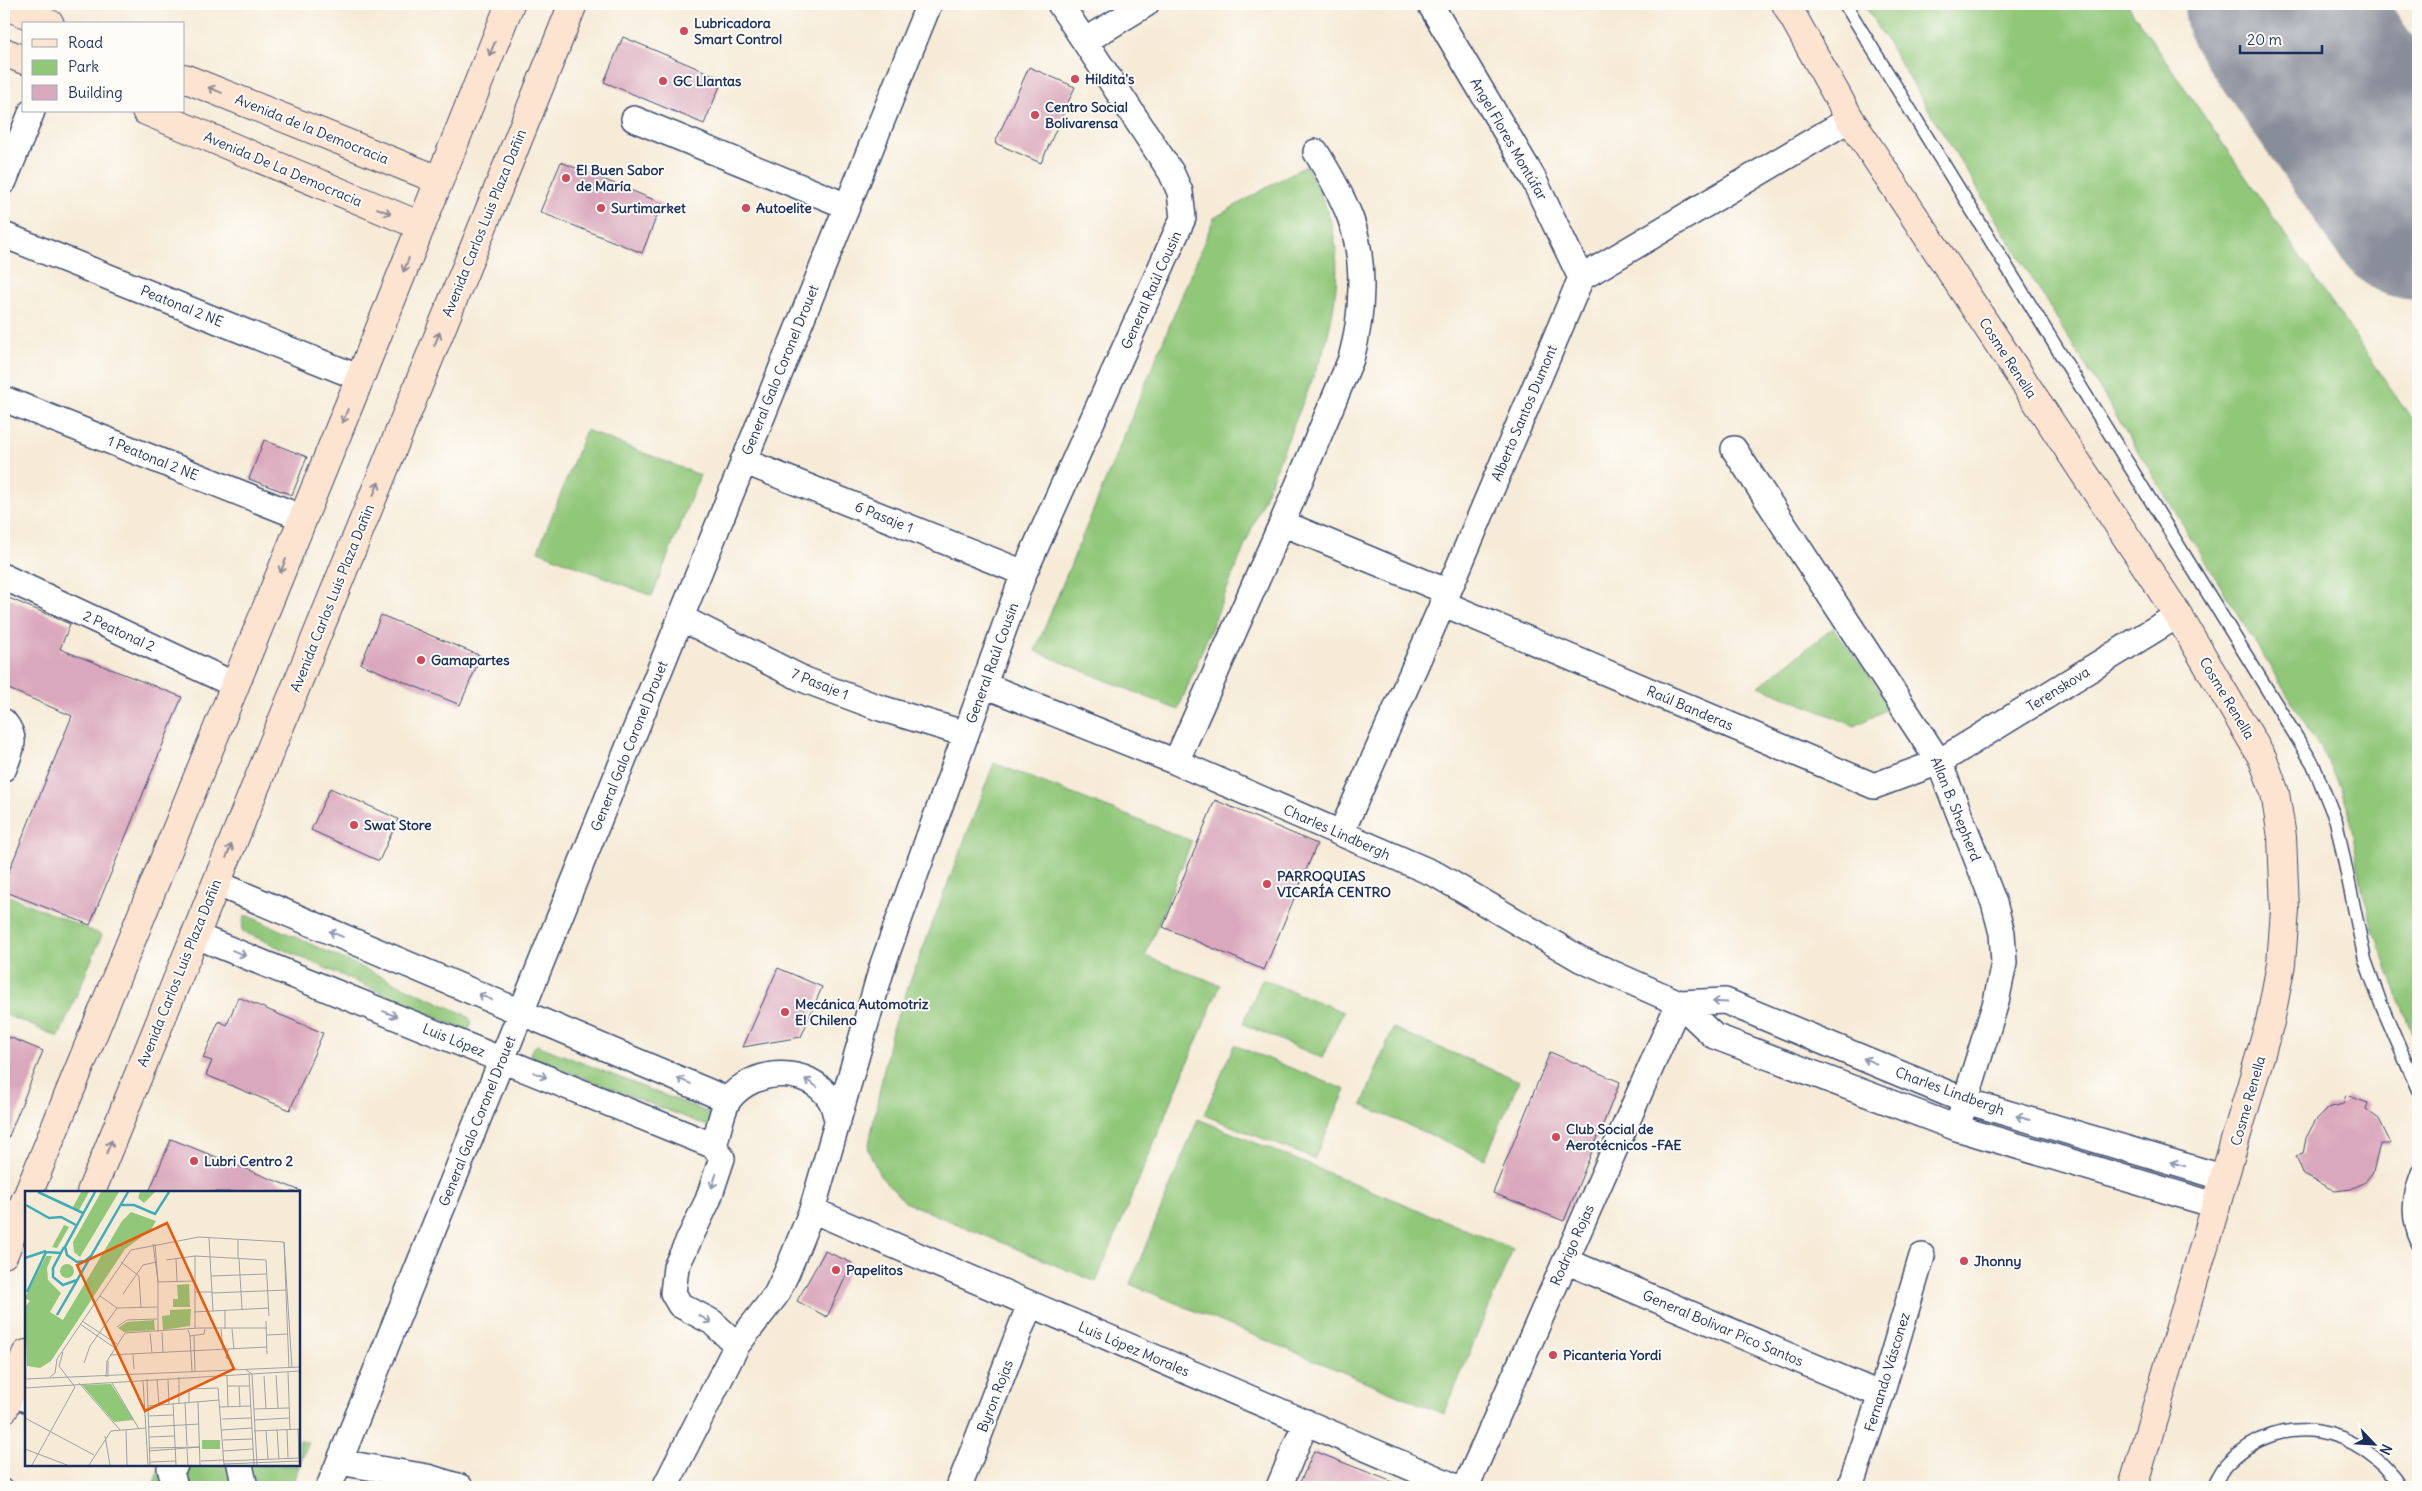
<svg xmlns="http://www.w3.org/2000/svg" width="2422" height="1491" viewBox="0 0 2422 1491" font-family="Delius,sans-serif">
	<rect width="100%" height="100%" fill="#fdfcf7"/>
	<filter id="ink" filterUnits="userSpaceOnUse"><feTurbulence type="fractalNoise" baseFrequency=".02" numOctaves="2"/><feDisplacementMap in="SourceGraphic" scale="10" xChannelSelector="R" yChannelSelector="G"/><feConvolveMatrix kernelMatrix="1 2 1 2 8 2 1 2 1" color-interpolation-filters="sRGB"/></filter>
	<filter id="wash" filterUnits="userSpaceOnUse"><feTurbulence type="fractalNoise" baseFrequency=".0096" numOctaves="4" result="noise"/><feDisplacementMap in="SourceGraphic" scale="20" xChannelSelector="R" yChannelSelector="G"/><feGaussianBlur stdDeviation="1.12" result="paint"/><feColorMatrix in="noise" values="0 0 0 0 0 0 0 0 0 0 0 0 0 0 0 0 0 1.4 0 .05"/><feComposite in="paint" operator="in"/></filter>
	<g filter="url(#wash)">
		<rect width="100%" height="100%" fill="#f6ebd7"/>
		<path fill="#91c779" stroke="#567b6c" d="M 1864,4 L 2127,4 L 2418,428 L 2418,1050 L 2373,929 L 2362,889 L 2349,812 L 2341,789 L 2329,763 Z
			M 1306,165 C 1312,179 1321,192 1326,207 C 1344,255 1337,304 1323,353 L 1178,710 L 1035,651 L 1214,218 Z
			M 586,430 L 700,475 L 652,596 L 538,551 Z
			M 1833,628 L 1892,707 L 1855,726 L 1759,686 Z
			M 994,763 L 1192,841 L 1145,956 L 1220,985 L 1096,1282 L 905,1202 L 880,1176 L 868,1149 L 892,1029 Z
			M 4,894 L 102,935 L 59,1037 L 4,1014 Z
			M 244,916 L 249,916 L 464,1014 L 470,1019 L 472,1024 L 468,1030 L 458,1027 L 242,931 Z
			M 1262,979 L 1343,1012 L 1322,1058 L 1243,1024 Z
			M 1393,1028 L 1519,1081 L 1485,1159 L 1362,1105 Z
			M 537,1045 L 717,1116 L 713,1128 L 533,1058 L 530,1054 L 532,1049 Z
			M 1234,1045 L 1346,1090 L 1314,1159 L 1204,1115 Z
			M 1198,1119 L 1513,1249 L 1444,1414 L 1130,1284 Z
			M 299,1440 L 308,1443 L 291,1487 L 152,1487 L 161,1465 L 299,1465 Z"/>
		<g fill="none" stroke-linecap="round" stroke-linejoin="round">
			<path stroke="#888d9a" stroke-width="186" d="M 2277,4 L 2418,207"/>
		</g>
		<g id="blocks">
			<path fill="#daa8bc" d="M 623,37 L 723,79 L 704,124 L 604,82 Z
				M 1029,67 L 1075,87 L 1041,163 L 995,143 Z
				M 561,162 L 662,203 L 642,253 L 540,212 Z
				M 264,440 L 307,457 L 292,495 L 249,479 Z
				M 4,596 L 70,624 L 60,649 L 182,697 L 90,925 L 4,891 L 4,883 L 72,716 L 4,687 Z
				M 381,615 L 481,656 L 460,705 L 361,664 Z
				M 330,788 L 398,819 L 379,861 L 311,830 Z
				M 1215,800 L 1317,844 L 1264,970 L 1163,927 Z
				M 778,968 L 822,987 L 801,1037 L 743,1047 Z
				M 238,997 L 323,1033 L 290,1110 L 206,1075 L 212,1061 L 203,1058 L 219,1021 L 227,1025 Z
				M 9,1037 L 43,1051 L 5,1146 L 4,1050 Z
				M 1550,1052 L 1620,1082 L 1564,1221 L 1493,1193 Z
				M 2346,1095 L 2368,1103 L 2366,1109 L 2379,1119 L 2391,1144 L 2380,1144 L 2373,1172 L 2364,1183 L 2351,1189 L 2335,1191 L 2304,1175 L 2296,1156 L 2303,1154 L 2306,1138 L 2315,1121 L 2328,1108 L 2343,1104 Z
				M 171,1139 L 301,1191 L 300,1192 L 149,1192 Z
				M 825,1251 L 852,1263 L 827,1317 L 797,1301 Z
				M 1314,1451 L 1403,1486 L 1402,1487 L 1298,1487 Z"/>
		</g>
	</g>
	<g filter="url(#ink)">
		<use href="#blocks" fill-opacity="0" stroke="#3c4b70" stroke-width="1"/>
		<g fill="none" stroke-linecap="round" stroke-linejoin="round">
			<g stroke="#3c4b70" stroke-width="15">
				<path id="lane" d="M 1845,4 L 2313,764 L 2336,821 L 2365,960 L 2381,1004 L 2418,1090
					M 2418,1171 C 2408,1197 2406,1219 2418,1244
					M 9,1398 L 26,1406
					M 4,1486 L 8,1487
					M 2213,1487 C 2217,1480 2221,1470 2227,1464 C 2281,1408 2360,1426 2401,1487"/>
			</g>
			<g stroke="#3c4b70" stroke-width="28">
				<path id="street" d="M 1430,4 L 1533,178 L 1581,278
					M 1085,41 L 1146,4
					M 634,119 L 847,206
					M 4,181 L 32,111
					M 4,235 L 360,378
					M 4,399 L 303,518
					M 1734,449 L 1939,762 L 1994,903 L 2002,933 L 2004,963 L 1996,1002 L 1961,1115
					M 743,461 L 1024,573
					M 1282,523 L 1448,592
					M 4,577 L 235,685
					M 1442,603 L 1874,786 L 1939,762 L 2178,615
					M 681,618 L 805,680 L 877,707 L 966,734
					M 984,685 L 1176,762 L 1437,875 L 1580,959 L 1679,1003 L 1466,1487
					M 4,722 C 18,739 11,749 4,768
					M 1176,762 L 1282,523 L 1351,359 C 1363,315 1366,260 1350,217 C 1341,194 1329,173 1316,152
					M 1341,833 L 1448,592 L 1581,278 L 1850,119
					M 216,883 L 728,1100
					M 194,935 L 714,1146
					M 2215,1205 L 1957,1128 L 1714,1036 L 1679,1003 L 1725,1001 L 1966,1101 L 2225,1178
					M 812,1210 L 1456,1487
					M 1566,1261 L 1881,1395
					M 737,1345 L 712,1322 L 680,1305 L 673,1293 L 676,1267 L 708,1200 L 722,1158 L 714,1146 C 718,1133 722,1108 730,1098 C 754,1068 808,1065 830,1099 C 834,1105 835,1115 838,1121
					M 339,1462 L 427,1477 L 460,1487
					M 175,1465 L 170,1468 L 175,1487
					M 240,1465 L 245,1487
					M 329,1487 L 929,4
					M 665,1487 L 737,1345 L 776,1295 L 787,1272 L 812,1210 L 883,964 L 1024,573 L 1183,218 L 1180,192 L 1171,172 L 1060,4
					M 959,1487 L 1030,1304
					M 1279,1487 L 1306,1422
					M 1850,1487 L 1881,1395 L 1922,1256"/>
			</g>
			<g stroke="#3c4b70" stroke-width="30">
				<path id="secondary" d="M 1786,4 L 1850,119 L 2178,615 L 2263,759 L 2275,793 L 2282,837 L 2285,910 L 2281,964 L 2270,1022 L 2133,1487
					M 4,5 L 50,24
					M 4,52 L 24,60
					M 184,78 L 439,180
					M 146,111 L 421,226
					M 29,1192 L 360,378 L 510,4
					M 91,1192 L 573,4
					M 4,1254 L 26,1198
					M 4,1409 L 26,1354"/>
			</g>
			<use href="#lane" stroke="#fff" stroke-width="12"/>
			<use href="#street" stroke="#fff" stroke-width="25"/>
			<use href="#secondary" stroke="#fde4d0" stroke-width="28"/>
		</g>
		<defs><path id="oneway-shaft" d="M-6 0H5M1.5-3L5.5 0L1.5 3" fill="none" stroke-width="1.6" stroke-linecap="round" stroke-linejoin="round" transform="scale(1.25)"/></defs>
		<g stroke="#8c8a97">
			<use href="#oneway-shaft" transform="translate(492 49) rotate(112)"/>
			<use href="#oneway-shaft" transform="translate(215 90) rotate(-158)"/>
			<use href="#oneway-shaft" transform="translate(384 211) rotate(23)"/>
			<use href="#oneway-shaft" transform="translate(406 265) rotate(112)"/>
			<use href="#oneway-shaft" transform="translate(437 339) rotate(-68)"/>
			<use href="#oneway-shaft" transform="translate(345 416) rotate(112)"/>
			<use href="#oneway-shaft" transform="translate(376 489) rotate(-68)"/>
			<use href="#oneway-shaft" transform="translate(283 566) rotate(112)"/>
			<use href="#oneway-shaft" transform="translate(229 851) rotate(-68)"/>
			<use href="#oneway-shaft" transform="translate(109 1147) rotate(-68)"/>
		</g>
		<g stroke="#8d97ae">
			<use href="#oneway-shaft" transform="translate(336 934) rotate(-157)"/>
			<use href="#oneway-shaft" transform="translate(239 953) rotate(22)"/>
			<use href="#oneway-shaft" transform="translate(485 997) rotate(-157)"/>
			<use href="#oneway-shaft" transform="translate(1720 1002) rotate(-177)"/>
			<use href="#oneway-shaft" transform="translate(390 1014) rotate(22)"/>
			<use href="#oneway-shaft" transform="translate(1870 1061) rotate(-158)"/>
			<use href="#oneway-shaft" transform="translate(540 1075) rotate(22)"/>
			<use href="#oneway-shaft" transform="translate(684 1081) rotate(-157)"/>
			<use href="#oneway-shaft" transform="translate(811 1083) rotate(-148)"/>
			<use href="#oneway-shaft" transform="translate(2023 1118) rotate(-163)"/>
			<use href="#oneway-shaft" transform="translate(2178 1164) rotate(-163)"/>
			<use href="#oneway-shaft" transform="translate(714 1181) rotate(108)"/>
			<use href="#oneway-shaft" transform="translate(705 1319) rotate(30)"/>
		</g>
	</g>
	<g fill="#d1495b" stroke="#fdfcf7" stroke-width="2">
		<circle cx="684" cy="31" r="5"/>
		<circle cx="1075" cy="79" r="5"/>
		<circle cx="663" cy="81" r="5"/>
		<circle cx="1035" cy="115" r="5"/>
		<circle cx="566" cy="178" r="5"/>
		<circle cx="601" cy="208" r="5"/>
		<circle cx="746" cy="208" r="5"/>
		<circle cx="421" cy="660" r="5"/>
		<circle cx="354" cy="825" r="5"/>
		<circle cx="1267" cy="884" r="5"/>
		<circle cx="785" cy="1012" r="5"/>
		<circle cx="1556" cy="1137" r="5"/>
		<circle cx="194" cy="1161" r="5"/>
		<circle cx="1964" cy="1261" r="5"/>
		<circle cx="836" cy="1270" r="5"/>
		<circle cx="1553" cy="1355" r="5"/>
	</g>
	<g text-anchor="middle" stroke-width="4" stroke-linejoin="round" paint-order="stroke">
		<g font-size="14" font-weight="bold" fill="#1b2f5e" stroke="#fdfcf7" text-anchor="start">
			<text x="694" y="28">Lubricadora<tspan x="694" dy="16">Smart Control</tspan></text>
			<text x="1085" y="84">Hildita's</text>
			<text x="673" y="86">GC Llantas</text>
			<text x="1045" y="112">Centro Social<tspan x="1045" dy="16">Bolivarensa</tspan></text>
			<text x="576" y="175">El Buen Sabor<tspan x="576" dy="16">de María</tspan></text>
			<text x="611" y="213">Surtimarket</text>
			<text x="756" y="213">Autoelite</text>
			<text x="431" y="665">Gamapartes</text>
			<text x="364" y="830">Swat Store</text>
			<text x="1277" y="881">PARROQUIAS<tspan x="1277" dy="16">VICARÍA CENTRO</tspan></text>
			<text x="795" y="1009">Mecánica Automotriz<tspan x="795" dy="16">El Chileno</tspan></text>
			<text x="1566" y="1134">Club Social de<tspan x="1566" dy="16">Aerotécnicos -FAE</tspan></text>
			<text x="204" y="1166">Lubri Centro 2</text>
			<text x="1974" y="1266">Jhonny</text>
			<text x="846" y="1275">Papelitos</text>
			<text x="1563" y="1360">Picanteria Yordi</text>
		</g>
		<g font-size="14" fill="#1b2f5e" stroke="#fdfcf7">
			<text transform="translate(312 129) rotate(22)" y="5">Avenida de la Democracia</text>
			<text transform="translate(1509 139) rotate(60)" y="5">Angel Flores Montúfar</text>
			<text transform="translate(283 169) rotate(23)" y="5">Avenida De La Democracia</text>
			<text transform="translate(484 223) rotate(-68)" y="5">Avenida Carlos Luis Plaza Dañin</text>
			<text transform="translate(1151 290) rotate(-66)" y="5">General Raúl Cousin</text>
			<text transform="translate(182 306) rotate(22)" y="5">Peatonal 2 NE</text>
			<text transform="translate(2008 358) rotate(57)" y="5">Cosme Renella</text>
			<text transform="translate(780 370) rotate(-68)" y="5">General Galo Coronel Drouet</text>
			<text transform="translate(1524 413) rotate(-67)" y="5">Alberto Santos Dumont</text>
			<text transform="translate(153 458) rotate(22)" y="5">1 Peatonal 2 NE</text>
			<text transform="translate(884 517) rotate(22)" y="5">6 Pasaje 1</text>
			<text transform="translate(332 598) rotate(-68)" y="5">Avenida Carlos Luis Plaza Dañin</text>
			<text transform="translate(119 631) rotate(25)" y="5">2 Peatonal 2</text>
			<text transform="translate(992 663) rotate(-70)" y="5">General Raúl Cousin</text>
			<text transform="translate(820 684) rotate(22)" y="5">7 Pasaje 1</text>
			<text transform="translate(2058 689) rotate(-32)" y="5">Terenskova</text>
			<text transform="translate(2227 698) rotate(59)" y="5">Cosme Renella</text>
			<text transform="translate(1690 708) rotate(23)" y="5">Raúl Banderas</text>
			<text transform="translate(629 746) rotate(-68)" y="5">General Galo Coronel Drouet</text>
			<text transform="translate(1956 809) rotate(68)" y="5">Allan B. Shepherd</text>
			<text transform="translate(1337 832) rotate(24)" y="5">Charles Lindbergh</text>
			<text transform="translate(179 973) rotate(-68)" y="5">Avenida Carlos Luis Plaza Dañin</text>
			<text transform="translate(454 1040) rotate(22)" y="5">Luis López</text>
			<text transform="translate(1950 1091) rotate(20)" y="5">Charles Lindbergh</text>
			<text transform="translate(2248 1101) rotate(-74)" y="5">Cosme Renella</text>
			<text transform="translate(477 1121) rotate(-68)" y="5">General Galo Coronel Drouet</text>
			<text transform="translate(1572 1245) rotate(-66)" y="5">Rodrigo Rojas</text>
			<text transform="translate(1723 1328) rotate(23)" y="5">General Bolivar Pico Santos</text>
			<text transform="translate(1134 1349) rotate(23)" y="5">Luis López Morales</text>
			<text transform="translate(1887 1372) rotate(-73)" y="5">Fernando Vásconez</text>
			<text transform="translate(995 1396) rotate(-69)" y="5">Byron Rojas</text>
		</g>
	</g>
	<g transform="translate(25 1191)">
		<rect width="275" height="275" fill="#f6ebd7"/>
		<path d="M 56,1 L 64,1 L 54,19 L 48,16 ZM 76,1 L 94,1 L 55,66 L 49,61 L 48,51 ZM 115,1 L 130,1 L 119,12 L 113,7 ZM 106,21 L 131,30 L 126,39 L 100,58 L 26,170 L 15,177 L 2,175 L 0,116 L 5,110 L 0,107 L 21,65 L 27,65 L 22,77 L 23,89 L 36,102 L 25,121 L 38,129 L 97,30 ZM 39,34 L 44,36 L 32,57 L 27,56 ZM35 80a7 7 0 1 1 14 0a7 7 0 1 1-14 0ZM 164,93 L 165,116 L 148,116 L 148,108 L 153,108 L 152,94 ZM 166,118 L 165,135 L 138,139 L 137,125 L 145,124 L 145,119 ZM 129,129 L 130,139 L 99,141 L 93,137 L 102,131 ZM 86,193 L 109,229 L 89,231 L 57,194 ZM 177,249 L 195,249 L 195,258 L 177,258 Z" fill="#91c779"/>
		<path fill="none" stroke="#3dadb9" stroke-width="2.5" d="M 13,1 L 58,22M 1,14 L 24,27 L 36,26 L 51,34M 96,14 L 109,14 L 130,23 L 144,1M 39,56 L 28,77 L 28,86 L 38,94 L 52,89M 67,64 L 60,70 L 52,71 L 42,64 L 40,56 L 70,1M 0,67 L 21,60M 2,101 L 21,61 L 36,62M 32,124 L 103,1"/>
		<path fill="none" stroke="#9ea0a7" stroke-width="1" d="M 184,47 L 188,120M 259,51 L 267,177M 259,51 L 264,177M 128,53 L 133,91 L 130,53M 170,65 L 170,137M 151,67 L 152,90M 213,67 L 213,49M 214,68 L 217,118M 141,69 L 170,65 L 241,69 L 244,125M 96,71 L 114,85 L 116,116M 186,85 L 242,83M 169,101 L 187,101M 187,102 L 262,99M 98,103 L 118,74 L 131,71M 75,105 L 92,117 L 132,116M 200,119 L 200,138M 169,121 L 244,117M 57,130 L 92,153M 241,130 L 242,163M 55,133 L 90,157M 92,136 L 102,129 L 132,128M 196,138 L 198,158M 207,138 L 209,158M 163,139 L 165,145 L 179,143 L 180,138M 133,141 L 133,91 L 168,90M 137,141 L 138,162M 125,142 L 127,162M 242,144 L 263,143M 165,145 L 167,181M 169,145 L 170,180M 203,158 L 201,167 L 203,168 L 203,163M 108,163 L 109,178M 85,164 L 242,156M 83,170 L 83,186M 59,172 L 65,155 L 92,117M 221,179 L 227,183 L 232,274M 263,181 L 265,239M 224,183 L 229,274M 251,184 L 253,217M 202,185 L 203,216M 239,185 L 241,218M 25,186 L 30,182 L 32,168 L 106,59 L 174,46 L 259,51M 81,186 L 82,170 L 100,142 L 174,137 L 242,137M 0,188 L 275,176M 122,188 L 125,274M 132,188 L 134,214M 143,189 L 144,213M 118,190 L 123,274M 54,192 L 95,239M 87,192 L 114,238M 202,195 L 224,195M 214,195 L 215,216M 0,197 L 275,180M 160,211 L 162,255M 164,211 L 164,198 L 193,197 L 199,274M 173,211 L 175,274M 148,212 L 151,274M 154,212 L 154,186M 123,215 L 194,209M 195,216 L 226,215M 229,218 L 264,217M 123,225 L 149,224M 0,227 L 69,264M 197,228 L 226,227M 229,229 L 264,227M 123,236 L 174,233M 273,238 L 274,267M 101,239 L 102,274M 197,239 L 227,237M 252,239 L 254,268M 262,239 L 263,267M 229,240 L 275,238M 241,240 L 243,268M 80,245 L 85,274M 124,246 L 150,245M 198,249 L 227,248M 124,257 L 175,256M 0,258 L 42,274M 162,258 L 163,274M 124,260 L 175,256M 198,260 L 228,258M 176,270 L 199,269M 199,270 L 275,267M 125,271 L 151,270M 199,273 L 275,270M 7,274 L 50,196 L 34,175 L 38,161M 64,274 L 86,240 L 121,237"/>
		<path fill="#e8590c" fill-opacity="0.15" stroke="#e8590c" stroke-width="2.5" d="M 142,32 L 209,178 L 120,220 L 52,74 Z"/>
		<rect width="275" height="275" fill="none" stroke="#1b2f5e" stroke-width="2.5"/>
	</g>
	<rect width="2422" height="1491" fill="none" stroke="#fdfcf7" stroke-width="20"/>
	<rect x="22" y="22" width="162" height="90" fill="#fdfcf7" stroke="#a3aaba"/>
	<rect x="32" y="39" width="25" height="8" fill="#fde4d0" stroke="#a3aaba"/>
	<text x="68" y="48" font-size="15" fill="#1b2f5e">Road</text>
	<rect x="32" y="60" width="25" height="15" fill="#91c779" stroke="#a3aaba"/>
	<text x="68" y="72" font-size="15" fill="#1b2f5e">Park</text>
	<rect x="32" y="85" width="25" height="15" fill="#daa8bc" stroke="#a3aaba"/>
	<text x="68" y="98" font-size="15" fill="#1b2f5e">Building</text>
	<g transform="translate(2374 1444) rotate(115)" stroke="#fdfcf7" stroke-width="4" paint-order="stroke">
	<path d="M0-4L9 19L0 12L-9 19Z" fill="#1b2f5e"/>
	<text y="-8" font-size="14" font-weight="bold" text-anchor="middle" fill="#1b2f5e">N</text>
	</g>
	<path d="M2240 45v8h82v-8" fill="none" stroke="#1b2f5e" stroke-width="2.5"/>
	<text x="2247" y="45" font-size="15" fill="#1b2f5e" stroke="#fdfcf7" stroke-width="4" paint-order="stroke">20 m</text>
</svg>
